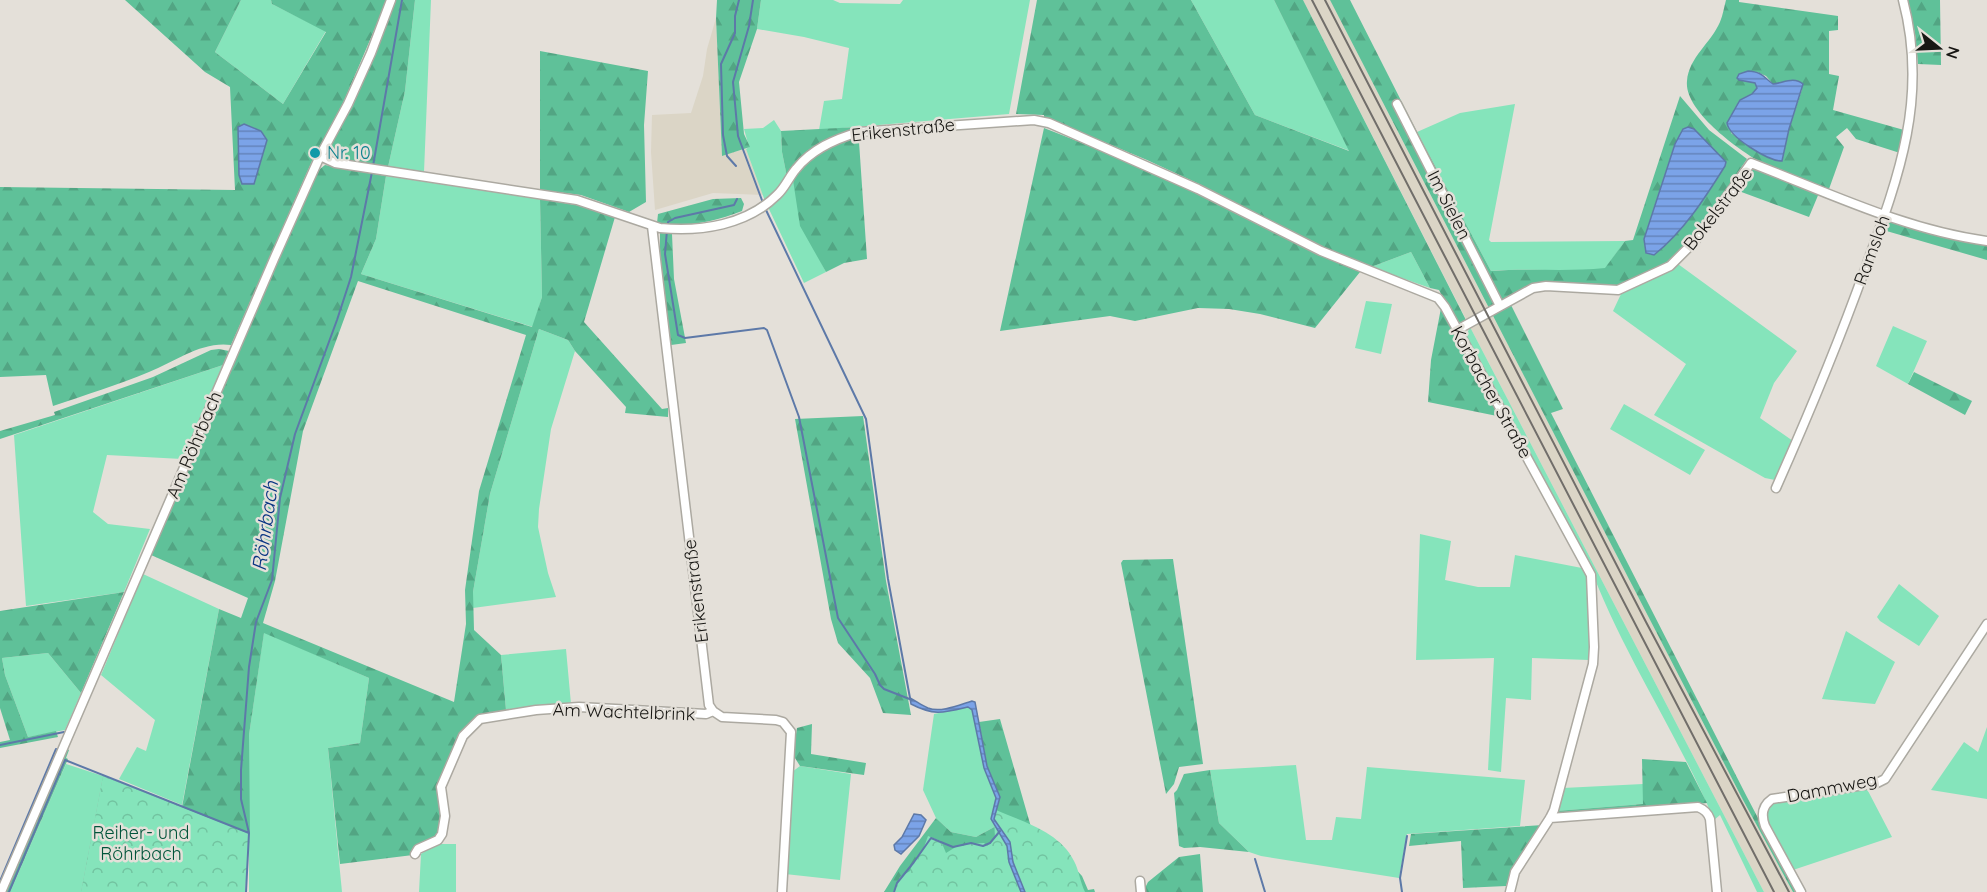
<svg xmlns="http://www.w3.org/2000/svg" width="1987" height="892" viewBox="0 0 1987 892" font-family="Quicksand,sans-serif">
	<defs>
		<pattern id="forest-firs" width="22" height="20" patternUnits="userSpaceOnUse" patternTransform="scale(1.5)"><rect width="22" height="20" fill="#5fc199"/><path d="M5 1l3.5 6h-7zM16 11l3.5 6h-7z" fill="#52a583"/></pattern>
		<pattern id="park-crowns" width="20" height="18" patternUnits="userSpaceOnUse" patternTransform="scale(1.5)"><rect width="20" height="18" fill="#85e4bb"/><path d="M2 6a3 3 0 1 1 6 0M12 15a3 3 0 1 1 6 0" fill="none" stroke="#72c3a0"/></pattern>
		<pattern id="water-rules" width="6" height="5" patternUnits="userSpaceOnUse" patternTransform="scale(1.5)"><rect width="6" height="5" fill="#7ba3e8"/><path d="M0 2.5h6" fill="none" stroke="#6484bb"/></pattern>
	</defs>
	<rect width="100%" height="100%" fill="#e4e0d9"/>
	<path fill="#dbd5c6" d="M 1303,0 L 1330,0 L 1743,800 L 1793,892 L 1764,892 L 1470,327 Z
		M 716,18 L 722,155 L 746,149 L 763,195 L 713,193 L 655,210 L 651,152 L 652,115 L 691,113 L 703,76 L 707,49 Z"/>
	<path fill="#85e4bb" d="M 241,0 L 271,0 L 272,4 L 326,31 L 283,104 L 215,52 Z
		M 415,0 L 431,0 L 424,172 L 388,167 L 405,91 Z
		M 761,0 L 833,0 L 840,3 L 900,4 L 903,0 L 1030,0 L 1009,114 L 819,130 L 824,101 L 842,99 L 849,48 L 804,37 L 757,29 Z
		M 1191,0 L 1274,0 L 1350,151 L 1255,115 Z
		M 1515,104 L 1489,240 L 1491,242 L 1625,241 L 1605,269 C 1567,272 1529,268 1491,271 L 1417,132 L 1460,113 Z
		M 774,120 L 781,131 L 782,152 L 787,177 L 775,193 L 765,201 L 746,149 L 749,147 L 744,129 L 763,128 Z
		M 386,176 L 540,199 L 542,297 L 533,327 L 361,274 L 376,239 Z
		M 793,180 L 817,254 L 826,272 L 804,283 L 768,207 Z
		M 1411,252 L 1430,288 L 1371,267 Z
		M 1678,264 L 1797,351 L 1774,383 L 1760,418 L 1793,441 L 1777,478 L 1775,480 L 1765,478 L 1654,415 L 1686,364 L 1613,311 L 1621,294 L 1668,272 Z
		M 1366,301 L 1392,304 L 1381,354 L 1355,348 Z
		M 1893,326 L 1927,341 L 1908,384 L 1876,366 Z
		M 1470,327 L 1764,892 L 1757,892 L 1720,815 L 1714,820 C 1677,732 1621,652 1588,561 L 1508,413 L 1465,338 Z
		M 539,329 L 568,340 L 575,351 L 551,429 L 539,509 L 538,527 L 548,573 L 556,597 L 473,608 L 473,592 L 490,494 Z
		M 223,365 L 182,459 L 107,455 L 93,512 L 108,524 L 150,529 L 124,592 L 26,606 L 14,435 Z
		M 1624,404 L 1705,450 L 1690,475 L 1610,429 Z
		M 1420,534 L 1451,541 L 1445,580 L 1478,587 L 1510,587 L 1515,555 L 1587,569 L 1589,579 L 1589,660 L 1532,658 L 1531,700 L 1506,698 L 1501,772 L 1488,770 L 1494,658 L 1416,660 Z
		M 143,574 L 219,609 L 182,805 L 119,779 L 137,747 L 146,751 L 155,720 L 101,675 Z
		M 1899,584 L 1939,616 L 1919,646 L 1880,621 L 1877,617 Z
		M 1846,631 L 1895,662 L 1875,704 L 1822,699 Z
		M 264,632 L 369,678 L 360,743 L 328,748 L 342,892 L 249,892 L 249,735 Z
		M 566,649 L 571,704 L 506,710 L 501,655 Z
		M 48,653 L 81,693 L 65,730 L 28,737 L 5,675 L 2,658 Z
		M 968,707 L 972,710 L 984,768 L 996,798 L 991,818 L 996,826 L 976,837 L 951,832 L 936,818 L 923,790 L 934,714 Z
		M 1987,727 L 1987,799 L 1931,790 L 1964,742 L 1978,752 Z
		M 66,764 L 103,776 L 81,892 L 10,892 Z
		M 1296,765 L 1306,840 L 1332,840 L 1336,817 L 1361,819 L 1367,767 L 1525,780 L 1520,826 L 1407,834 L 1399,878 L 1261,856 L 1249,852 L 1219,823 L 1210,770 Z
		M 800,766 L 851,774 L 840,880 L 785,874 L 792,772 Z
		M 1643,784 L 1643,804 L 1556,811 L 1563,788 Z
		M 1867,789 L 1892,837 L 1793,870 L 1767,826 L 1766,811 L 1774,802 Z
		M 435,844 L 456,844 L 456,892 L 419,892 L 421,854 Z"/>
	<path fill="url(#forest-firs)" fill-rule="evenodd" d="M 125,0 L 241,0 L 215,52 L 283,104 L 326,32 L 272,4 L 271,0 L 387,0 L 344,101 L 312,161 L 231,345 C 202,341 176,361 149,372 C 118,385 85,395 53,406 L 46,375 L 0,377 L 0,187 L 235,190 L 230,87 L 205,72 Z
		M 395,0 L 415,0 L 405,91 L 388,167 L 332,158 L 327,151 L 353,105 L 376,53 Z
		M 717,0 L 761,0 L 757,29 L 739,82 L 744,134 L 750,147 L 722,156 L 716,18 Z
		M 1037,0 L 1191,0 L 1255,115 L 1349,151 L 1274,0 L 1303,0 L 1467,322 L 1458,322 L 1453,317 L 1439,290 L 1430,288 L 1411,252 L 1371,267 L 1306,240 L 1199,184 L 1147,160 L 1044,117 L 1044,115 L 1016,114 Z
		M 1330,0 L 1350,0 L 1417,132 L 1491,271 C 1530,268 1567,272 1605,268 L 1625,241 L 1633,240 L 1680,96 L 1709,130 L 1747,159 L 1705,222 L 1683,250 L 1668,263 L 1618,287 L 1552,282 L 1530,285 L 1507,297 L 1563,409 L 1551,413 L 1747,797 L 1797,892 L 1793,892 L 1743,800 ZM 1675,144 L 1710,147 L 1725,162 L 1725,166 C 1705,198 1684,231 1654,255 L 1646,253 L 1644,239 Z
		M 1726,0 L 1739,0 L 1739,2 L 1838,16 L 1838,30 L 1829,31 L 1829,74 L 1839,76 L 1833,110 L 1904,130 L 1900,153 L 1856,139 L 1847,128 L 1836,137 L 1844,147 L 1829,189 C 1807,180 1777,171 1757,160 C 1735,147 1684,110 1687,81 C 1689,57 1711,43 1720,22 C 1723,15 1724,7 1726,0 ZM 1757,72 L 1766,76 L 1773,84 L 1802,89 L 1789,129 L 1782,161 C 1762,158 1747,144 1731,133 L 1746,97 L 1752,94 L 1757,88 L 1755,83 L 1746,80 L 1742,81 Z
		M 1908,0 L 1940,0 L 1941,65 L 1918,64 L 1915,34 Z
		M 540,51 L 648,71 L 644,125 L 646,202 L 629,212 L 581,195 L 540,190 Z
		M 858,127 L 867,259 L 844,263 L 826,272 L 800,226 L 793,180 L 787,177 L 782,152 L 781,131 Z
		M 1044,128 C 1095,148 1146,168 1195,192 C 1250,219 1303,249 1360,272 L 1315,328 L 1260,314 L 1229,309 L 1198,308 L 1135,321 L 1110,316 L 1000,331 Z
		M 325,165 L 386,176 L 376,239 L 361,274 L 532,327 L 542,297 L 540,199 L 576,205 L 615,217 L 584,322 L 662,409 L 668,408 L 668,417 L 625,413 L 626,407 L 575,351 L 568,340 L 539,329 L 490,494 L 473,592 L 474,630 L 501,655 L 506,710 L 479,715 L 438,786 L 443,816 L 440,833 L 436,839 L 413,855 L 340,864 L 328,748 L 360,743 L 369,678 L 264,633 L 249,735 L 250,834 L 248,833 L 81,892 L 103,776 L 182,807 L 219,609 L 241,618 L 248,598 L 151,555 L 316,172 ZM 358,281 L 526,335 L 479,491 L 465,590 L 466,624 L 454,702 L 263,623 L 275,581 L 303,431 Z
		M 1753,168 L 1819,193 L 1809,217 L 1736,190 Z
		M 741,198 L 744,204 L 742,211 C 713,222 687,228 657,223 L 658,214 L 713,199 Z
		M 1892,222 L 1929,233 L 1987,245 L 1987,260 L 1883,230 L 1884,225 Z
		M 660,233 L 672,234 L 674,279 L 686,343 L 671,345 L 660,256 Z
		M 1441,308 L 1468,362 L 1502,417 L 1428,402 L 1431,360 Z
		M 219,349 L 229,351 L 223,365 L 0,439 L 0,431 L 55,415 L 54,412 L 153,377 L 211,350 Z
		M 1914,372 L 1972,401 L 1965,415 L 1908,384 Z
		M 863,416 L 886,581 L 911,715 L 883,713 L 870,678 L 838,643 L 831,619 L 795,419 Z
		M 1173,559 L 1203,764 L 1179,767 L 1174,784 L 1166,794 L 1121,563 L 1123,560 Z
		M 124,592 L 81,693 L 48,653 L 2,658 L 5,675 L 28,737 L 56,731 L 58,737 L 0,748 L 0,742 L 10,740 L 0,708 L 0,611 Z
		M 1000,719 L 1033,834 L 1071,864 L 1082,876 L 1088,890 L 1094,889 L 1095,892 L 1025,892 L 994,818 L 1000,797 L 987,766 L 979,722 Z
		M 812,724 L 811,754 L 866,763 L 864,775 L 800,766 L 795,758 L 792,758 L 797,728 Z
		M 67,749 L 69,750 L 66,758 L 68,759 L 10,892 L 6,892 Z
		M 1642,759 L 1686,762 L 1707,803 L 1555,817 L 1556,811 L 1643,804 Z
		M 1210,770 L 1219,823 L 1249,852 L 1200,847 L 1184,848 L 1179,846 L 1174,793 L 1177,790 L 1184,774 Z
		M 936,818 L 951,832 L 976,837 L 996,826 L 1021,892 L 884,892 L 900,866 Z
		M 1543,825 L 1511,871 L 1506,886 L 1463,888 L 1461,841 L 1409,846 L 1411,834 Z
		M 1200,854 L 1203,892 L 1145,892 L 1145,888 L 1148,882 L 1179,857 Z"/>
	<path fill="url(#park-crowns)" d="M 103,776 L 250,834 L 245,892 L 81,892 Z
		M 996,810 C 1023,822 1060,832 1074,861 C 1079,870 1080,882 1085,892 L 893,892 L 900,877 L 910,871 L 912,865 L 923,850 L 928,836 L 941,841 L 946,853 L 959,845 L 984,843 L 987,846 L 995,838 L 994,818 Z"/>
	<path fill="url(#water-rules)" stroke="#5d79a8" stroke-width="1.5" d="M 1748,71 C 1763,72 1763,77 1773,84 C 1783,83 1794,76 1803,84 L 1789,129 L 1782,161 C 1768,161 1729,137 1727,123 L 1740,100 L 1752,94 L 1757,88 L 1755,83 L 1739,80 L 1737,78 L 1739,74 Z
		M 244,124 L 261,131 L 267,140 L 254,184 L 242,184 L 239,175 L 238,127 Z
		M 1688,127 L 1694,129 L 1726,162 L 1725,166 C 1705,198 1684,231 1654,255 L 1646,253 L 1644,239 L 1675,144 L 1683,129 Z
		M 910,698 C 916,701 921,705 928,708 C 941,713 959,705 972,701 L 975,702 L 987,766 L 1000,797 L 994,819 L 1010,842 L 1013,862 L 1025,892 L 1021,892 L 1009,862 L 1007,846 L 991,819 L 996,798 L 984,768 L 972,710 L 968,707 C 943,713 934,716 911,704 Z
		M 914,814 L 921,815 L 926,820 L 919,836 L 901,854 L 895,850 L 894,845 L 902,837 Z"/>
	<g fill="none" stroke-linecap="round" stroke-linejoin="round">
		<path stroke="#5d79a8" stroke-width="2" d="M 753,0 L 749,26 L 733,82 L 738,136 L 763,203
			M 373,166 L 402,0
			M 736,166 L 727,156 L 723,135 L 721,64 L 735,33 L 735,16 L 739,0
			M 765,208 L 866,419 L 888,579 L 910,698
			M 668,225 L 668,222 L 675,218 L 734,205 L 737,199
			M 667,230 L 665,254 L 678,335 L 685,338 L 764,328 L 767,330 L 799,417 L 838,618 L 875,674 L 880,685 L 884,689 L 912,700
			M 0,745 L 64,732
			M 1255,859 L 1265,892
			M 0,881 L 56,749
			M 9,892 L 65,760 L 249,833
			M 246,892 L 249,833 L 241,799 L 241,770 L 249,667 L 256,622 L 272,580 L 280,498 L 295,434 L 337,320 L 351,277 L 372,172
			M 894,892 L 897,883 L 914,862 L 931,838 L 953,847 L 971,843 L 983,846 L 990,843 L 1000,831
			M 1402,892 L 1400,878 L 1407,836"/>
		<g stroke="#aca9a1" stroke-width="11">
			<path id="minor" d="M 1397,104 L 1500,306
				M 320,156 L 335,163 L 577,200 L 660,228 C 701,232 747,225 777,195 C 785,188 789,177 796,169 C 812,149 835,139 859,132 L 1034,120 L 1049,123 L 1198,189 L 1321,251 L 1438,298 L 1445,307 L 1591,575 L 1594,647 L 1593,664 L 1554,810 L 1550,818 L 1515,872 L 1510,892
				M 652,226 L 709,705 L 713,711 L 722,717 L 776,720 L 783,722 L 791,732 L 782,892
				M 1457,330 L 1533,288 L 1546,286 L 1618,290 L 1670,266 L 1695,241 L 1751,163 C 1827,192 1905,230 1987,241
				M 1776,488 C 1808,416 1838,344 1865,269 C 1898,179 1929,98 1903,0
				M 1550,818 L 1698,807 C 1705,810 1708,813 1710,819 L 1717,892
				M 415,854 L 418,849 L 438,840 L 442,834 L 445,816 L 441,787 L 463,736 L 480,719 L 536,710 L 579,707 L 706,714 L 713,711
				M 1140,881 L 1141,892
				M 1,892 L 274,259 L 320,156 L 348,104 L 371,53 L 391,0
				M 1801,892 L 1765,826 C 1761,815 1762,806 1772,799 L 1877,783 L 1885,779 L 1987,624"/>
		</g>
		<use href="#minor" stroke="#fff" stroke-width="8"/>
		<path stroke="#716e6a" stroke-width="2" d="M 1312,0 L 1774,892
			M 1325,0 L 1646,622 L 1789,892"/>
	</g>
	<circle fill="#0f9aa8" stroke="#e4e0d9" stroke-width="2" cx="315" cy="153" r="6"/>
	<g text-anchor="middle" stroke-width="5" stroke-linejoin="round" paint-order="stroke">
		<g font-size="18" fill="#171613" stroke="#e4e0d9">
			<text transform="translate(903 130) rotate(-6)" y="6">Erikenstraße</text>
			<text transform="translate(1449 205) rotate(63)" y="6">Im Sielen</text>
			<text transform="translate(1718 209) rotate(-52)" y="6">Bokelstraße</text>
			<text transform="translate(1872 250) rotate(-70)" y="6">Ramsloh</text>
			<text transform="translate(1491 392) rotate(61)" y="6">Korbacher Straße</text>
			<text transform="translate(194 445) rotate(-67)" y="6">Am Röhrbach</text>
			<text transform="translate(696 591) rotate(-97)" y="6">Erikenstraße</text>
			<text transform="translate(624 712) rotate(2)" y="6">Am Wachtelbrink</text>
			<text transform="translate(1832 788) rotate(-11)" y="6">Dammweg</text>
		</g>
		<g font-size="18" fill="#0d838f" stroke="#e4e0d9" text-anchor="start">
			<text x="327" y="159">Nr. 10</text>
		</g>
		<g font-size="18" fill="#00543a" stroke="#e4e0d9">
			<text x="141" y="839">Reiher- und<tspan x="141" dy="21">Röhrbach</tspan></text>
		</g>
		<g font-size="20" font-style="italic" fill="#073382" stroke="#e4e0d9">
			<text transform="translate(265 526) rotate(-82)" y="7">Röhrbach</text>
		</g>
	</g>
	<g transform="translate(1939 48) rotate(108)" stroke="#e4e0d9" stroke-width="4.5" paint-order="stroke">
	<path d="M0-4.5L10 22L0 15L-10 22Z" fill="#171613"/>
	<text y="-9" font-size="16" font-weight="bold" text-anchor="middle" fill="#171613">N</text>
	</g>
</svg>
